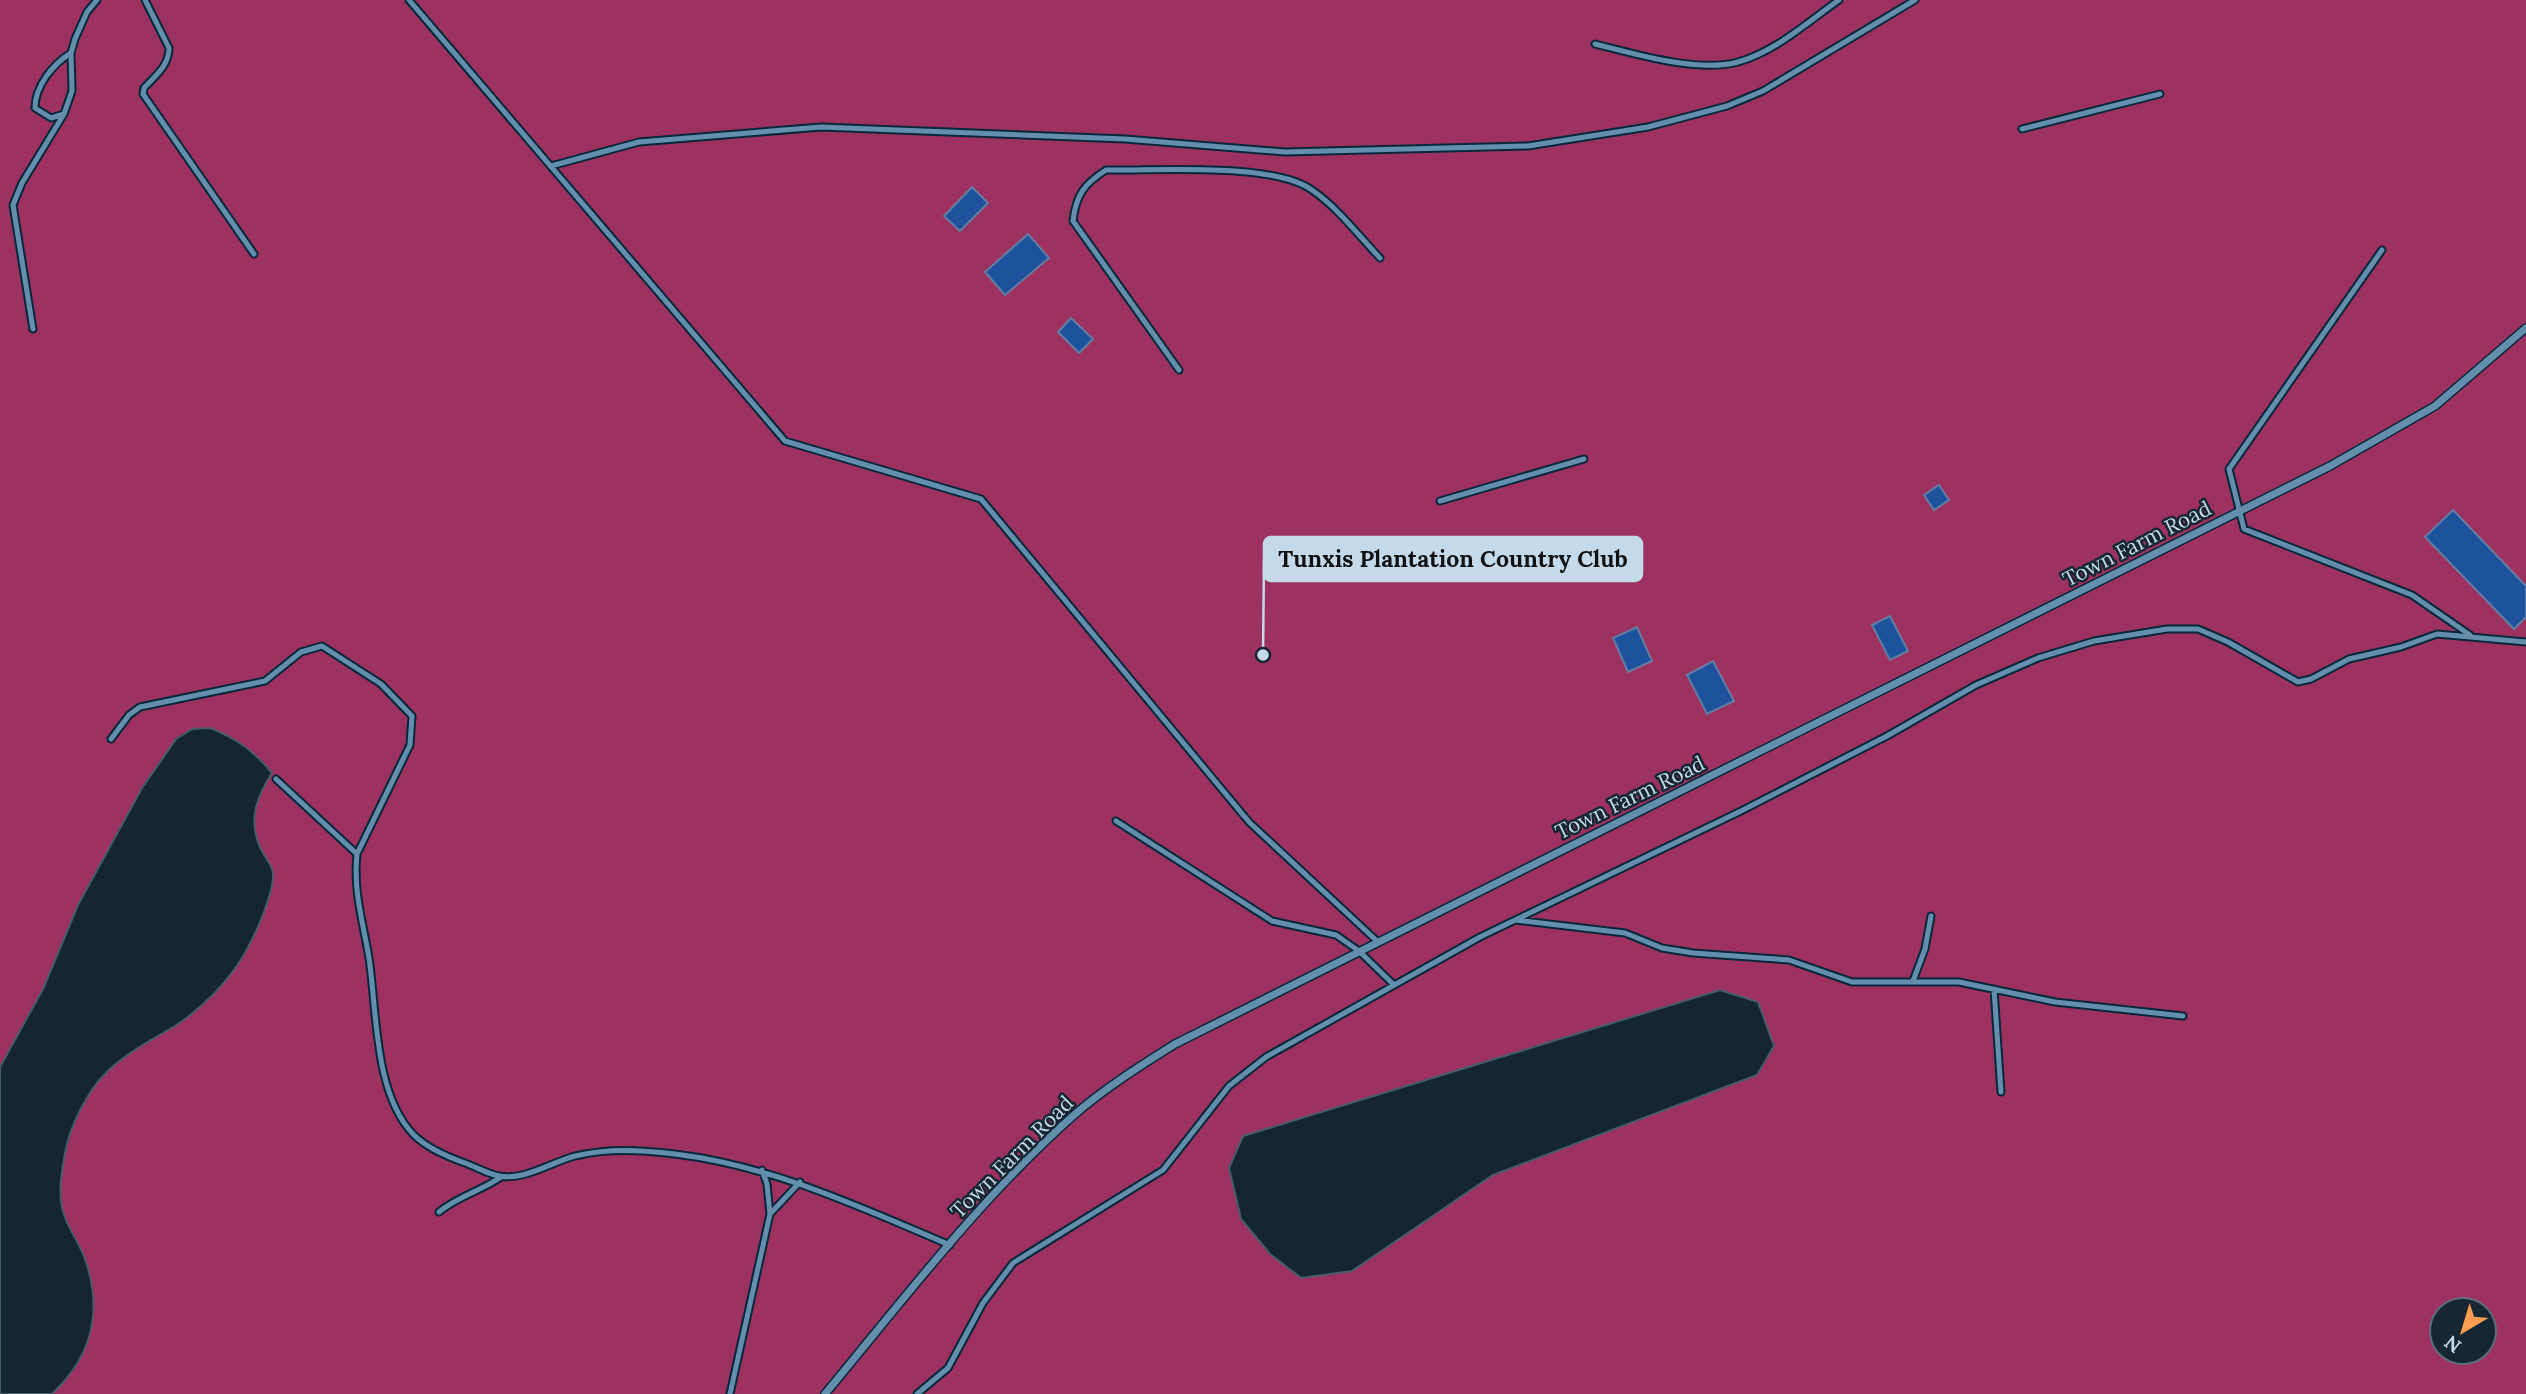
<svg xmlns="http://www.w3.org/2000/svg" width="2526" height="1394" viewBox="0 0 2526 1394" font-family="Lora,serif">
	<rect width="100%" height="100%" fill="#18435c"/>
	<path fill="#9d315f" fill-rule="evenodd" d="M 0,0 L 2526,0 L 2526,1394 L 0,1394 ZM 2442,1310 L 2484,1310 L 2484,1352 L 2442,1352 Z"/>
	<path fill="#132632" stroke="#485c69" stroke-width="2" d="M 210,728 C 236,738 254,751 272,773 C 256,798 247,822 262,851 C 265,857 273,867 273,874 C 274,895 253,940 242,958 C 226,984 200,1010 175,1026 C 152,1040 124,1054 105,1074 C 87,1092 69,1128 65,1154 C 62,1169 59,1185 61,1201 C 63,1223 78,1239 85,1259 C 103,1311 92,1357 52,1394 L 0,1394 L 0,1067 L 43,989 L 78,905 L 142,788 L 176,739 L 192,729 Z
		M 1720,990 L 1758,1002 L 1774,1046 L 1757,1075 L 1493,1175 L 1352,1271 L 1301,1278 L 1270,1254 L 1241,1219 L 1229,1168 L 1243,1136 Z"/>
	<path fill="#1d529d" stroke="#647da2" stroke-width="2" d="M 972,187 L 988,203 L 960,231 L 944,216 Z
		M 1028,234 L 1049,258 L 1005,295 L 985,272 Z
		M 1071,318 L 1093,339 L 1079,353 L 1058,332 Z
		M 1939,485 L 1949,500 L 1934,510 L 1924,495 Z
		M 2453,510 L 2526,586 L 2526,617 L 2514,629 L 2425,537 Z
		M 1890,616 L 1908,651 L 1890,660 L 1872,625 Z
		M 1637,627 L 1652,661 L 1628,672 L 1613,638 Z
		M 1713,661 L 1734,701 L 1707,714 L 1687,675 Z"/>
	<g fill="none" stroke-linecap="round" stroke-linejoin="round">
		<g stroke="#07283b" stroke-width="9">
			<path id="service" d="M 145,0 L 169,48 C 169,66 155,76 144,88 L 143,94 L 254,254
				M 409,0 L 785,441 L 981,499 L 1249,822 L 1378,942
				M 1595,44 C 1635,54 1698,73 1738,62 C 1775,52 1809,21 1839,0
				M 64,114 L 51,118 L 35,108 C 35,86 53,64 71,53
				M 2022,129 L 2160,94
				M 551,166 L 639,142 L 821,127 L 1125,139 L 1285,152 L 1528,146 L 1648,127 L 1727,106 L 1763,91 L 1915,0
				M 2382,250 L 2229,469 L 2244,529 L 2412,595 L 2470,635
				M 33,329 L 13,205 L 22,183 L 64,114 L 72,91 L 71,53 L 75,39 L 87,12 L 97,0
				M 1179,370 L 1073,221 C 1076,195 1084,184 1106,170 C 1157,171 1273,162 1312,190 C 1338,208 1359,236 1380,258
				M 1440,501 L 1584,459
				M 111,739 L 129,715 L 140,707 L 265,681 L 301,652 L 322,646 L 381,684 L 412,716 L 410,745 L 357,854 L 276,779
				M 1116,821 L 1272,921 L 1336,935 L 1359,951 L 1394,985
				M 357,854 C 353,891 363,922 369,958 C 377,1011 374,1095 414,1135 C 427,1148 448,1157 465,1163 C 476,1167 488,1174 499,1176 C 524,1181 552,1162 575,1156 C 609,1148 641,1150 675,1154 C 773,1166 860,1207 950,1245
				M 1515,920 L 1625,933 L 1662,948 L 1693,953 L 1789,960 L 1852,982 L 1959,982 L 2055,1002 L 2183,1016
				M 1913,981 L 1925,949 L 1931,916
				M 1994,989 L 2001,1092
				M 762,1170 L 767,1184 L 770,1214 L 800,1182
				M 439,1212 C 458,1196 481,1191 501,1177
				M 730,1394 L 770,1214
				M 917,1394 L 948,1368 L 983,1303 L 1013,1263 L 1163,1170 L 1229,1086 L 1266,1057 L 1480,937 L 1741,811 L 1887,736 L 1976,685 L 2038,658 L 2094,641 L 2167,629 L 2198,629 L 2228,642 L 2298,682 L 2311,679 L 2349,659 L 2401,647 L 2437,634 L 2526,642"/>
		</g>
		<g stroke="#07283b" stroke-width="10">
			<path id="minor" d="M 825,1394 C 904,1299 981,1197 1074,1115 C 1105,1088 1140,1066 1175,1044 L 2330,466 L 2435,406 L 2526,328"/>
		</g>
		<use href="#service" stroke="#648fac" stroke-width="5"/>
		<use href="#minor" stroke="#648fac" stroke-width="7"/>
	</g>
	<g text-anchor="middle" stroke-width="5" stroke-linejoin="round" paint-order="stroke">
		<g font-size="21" fill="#c4daea" stroke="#162733">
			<text transform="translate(2137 544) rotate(-27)" y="7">Town Farm Road</text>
			<text transform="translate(1630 798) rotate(-26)" y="7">Town Farm Road</text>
			<text transform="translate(1012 1157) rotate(-45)" y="7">Town Farm Road</text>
		</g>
	</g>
	<path fill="none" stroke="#c4daea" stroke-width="2.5" d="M1263 655L1264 559"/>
	<circle fill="#c4daea" stroke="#162733" stroke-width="2.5" cx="1263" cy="655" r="7"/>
	<rect fill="#c4daea" stroke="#c4daea" stroke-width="2.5" x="1264" y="537" width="378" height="44" rx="7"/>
	<g font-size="23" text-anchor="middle" font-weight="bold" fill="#111">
		<text x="1453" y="567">Tunxis Plantation Country Club</text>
	</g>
	<g transform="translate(2463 1331) rotate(218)"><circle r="33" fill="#162733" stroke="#5c6f7c" stroke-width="2"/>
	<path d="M0-5L12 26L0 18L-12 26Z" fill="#fb9e51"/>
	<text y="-10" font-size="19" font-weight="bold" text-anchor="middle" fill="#c4daea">N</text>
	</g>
</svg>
